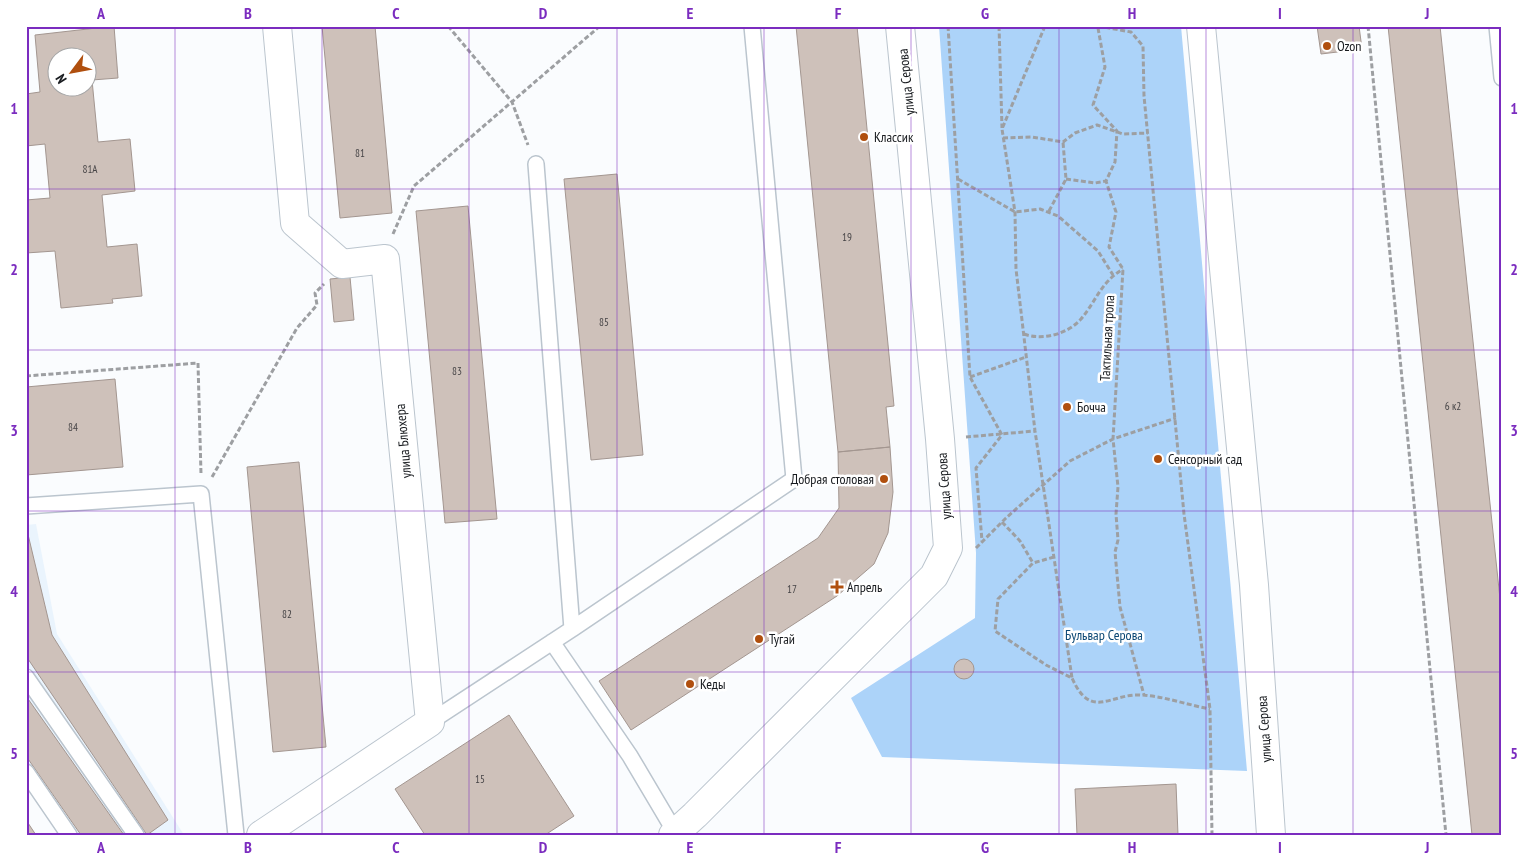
<svg xmlns="http://www.w3.org/2000/svg" width="1528" height="861" viewBox="0 0 1528 861" font-family="'PT Sans Narrow',sans-serif">
	<rect width="100%" height="100%" fill="#fafcfe"/>
	<path fill="#eaf4fd" d="M 36,524 L 57,634 L 184,835 L 78,835 L 26,763 L 26,525 Z"/>
	<path fill="#acd3f9" d="M 939,26 L 1181,26 L 1247,771 L 882,757 L 851,698 L 975,618 L 976,553 Z"/>
	<path fill="#cec1ba" stroke="#a39690" fill-rule="evenodd" d="M 114,26 L 118,78 L 92,80 L 98,142 L 130,139 L 135,191 L 102,195 L 107,247 L 137,244 L 142,296 L 112,299 L 113,303 L 61,308 L 55,251 L 26,253 L 26,200 L 50,198 L 45,144 L 26,146 L 26,94 L 40,92 L 35,35 ZM 58,58 L 88,58 L 88,88 L 58,88 Z
		M 322,26 L 375,26 L 392,213 L 340,218 Z
		M 796,26 L 857,26 L 894,406 L 886,407 L 890,447 L 838,452 Z
		M 1317,26 L 1359,26 L 1362,49 L 1321,54 Z
		M 1388,26 L 1440,26 L 1502,618 L 1502,835 L 1472,835 Z
		M 617,174 L 643,455 L 591,460 L 564,179 Z
		M 468,206 L 497,519 L 445,523 L 416,211 Z
		M 350,277 L 354,320 L 334,322 L 330,279 Z
		M 115,379 L 123,467 L 26,475 L 26,387 Z
		M 890,447 L 893,492 L 888,533 L 874,564 L 837,596 L 631,730 L 599,681 L 818,538 L 839,508 L 838,452 Z
		M 299,462 L 326,747 L 273,752 L 247,467 Z
		M 26,526 L 52,635 L 168,820 L 147,835 L 26,656 Z
		M954 669a10 10 0 1 1 20 0a10 10 0 1 1-20 0Z
		M 26,696 L 124,835 L 81,835 L 26,756 Z
		M 509,715 L 574,816 L 545,835 L 425,835 L 395,789 Z
		M 1176,784 L 1178,835 L 1077,835 L 1075,789 Z
		M 26,820 L 36,835 L 26,835 Z"/>
	<g fill="none" stroke-linecap="round" stroke-linejoin="round">
		<g stroke="#bbc5ce" stroke-width="18">
			<path id="service" d="M 1497,26 L 1502,78
				M 536,164 L 572,629 L 794,479 L 752,26
				M 26,506 L 201,494 L 236,835
				M 552,642 L 630,756 L 675,832
				M 26,677 L 136,835
				M 430,722 L 572,629
				M 26,772 L 69,835"/>
		</g>
		<g stroke="#bbc5ce" stroke-width="30">
			<path id="minor" d="M 261,835 L 430,722 L 385,259 L 342,264 L 295,223 L 277,26
				M 673,835 L 695,815 L 934,576 L 948,548 L 940,439 L 900,26"/>
		</g>
		<g stroke="#bbc5ce" stroke-width="30">
			<path id="tertiary" d="M 1201,26 L 1254,585 L 1271,835"/>
		</g>
		<path stroke="#9d9fa2" stroke-width="3" stroke-dasharray="5 2.5" stroke-linecap="butt" d="M 448,26 L 512,102 L 528,145
			M 948,26 L 970,377 L 1002,435 L 976,468 L 982,541
			M 999,26 L 1002,128
			M 1045,26 L 1002,129 L 1015,212 L 1016,269 L 1035,431 L 1072,678
			M 1098,26 L 1131,32 L 1143,46 L 1144,96 L 1184,514 L 1210,709 L 1212,835
			M 1368,26 L 1446,835
			M 1098,28 L 1105,67 L 1093,105 L 1117,131 L 1115,162 L 1106,181 L 1116,212 L 1109,247 L 1123,269 L 1113,439 L 1118,487 L 1116,514 L 1118,540 L 1115,552 L 1120,607 L 1144,695
			M 1003,138 L 1032,137 L 1063,142 L 1075,133 L 1097,125 L 1123,134 L 1148,133
			M 958,179 L 1015,212 L 1040,209 L 1058,216 L 1098,251 L 1113,275
			M 1066,179 L 1095,183 L 1106,181
			M 1049,211 L 1066,179 L 1063,142
			M 393,234 L 414,186 L 600,26
			M 1024,334 C 1042,341 1068,334 1081,319 C 1097,300 1100,283 1123,269
			M 26,376 L 198,363 L 201,474
			M 970,377 L 1026,357
			M 966,437 L 1035,431
			M 212,477 L 297,328 L 317,305 L 315,293 L 324,284
			M 1002,522 L 1020,541 L 1033,563
			M 976,548 L 1006,518 L 1070,461 L 1113,439 L 1176,418
			M 1054,557 L 1033,563 L 998,599 L 995,631 L 1046,665 L 1072,678 C 1091,721 1111,693 1141,695 C 1163,696 1188,705 1210,709"/>
		<use href="#service" stroke="#fff" stroke-width="15"/>
		<use href="#minor" stroke="#fff" stroke-width="28"/>
		<use href="#tertiary" stroke="#fff" stroke-width="28"/>
	</g>
	<path fill="none" stroke="#7b2cbf" stroke-width="1" stroke-opacity="0.55" d="M 175,26 L 175,835M 322,26 L 322,835M 469,26 L 469,835M 617,26 L 617,835M 764,26 L 764,835M 911,26 L 911,835M 1059,26 L 1059,835M 1206,26 L 1206,835M 1353,26 L 1353,835M 26,189 L 1502,189M 26,350 L 1502,350M 26,511 L 1502,511M 26,672 L 1502,672"/>
	<g fill="#b04f0e" stroke="#fff" stroke-width="2">
		<circle cx="1327" cy="46" r="5"/>
		<circle cx="864" cy="137" r="5"/>
		<circle cx="1067" cy="407" r="5"/>
		<circle cx="1158" cy="459" r="5"/>
		<circle cx="884" cy="479" r="5"/>
		<path d="M834.5 579.5h5v5h5v5h-5v5h-5v-5h-5v-5h5z"/>
		<circle cx="759" cy="639" r="5"/>
		<circle cx="690" cy="684" r="5"/>
	</g>
	<g text-anchor="middle" stroke-width="5" stroke-linejoin="round" paint-order="stroke">
		<g font-size="11" fill="#464446">
			<text x="360" y="157">81</text>
			<text x="90" y="173">81А</text>
			<text x="847" y="241">19</text>
			<text x="604" y="326">85</text>
			<text x="457" y="375">83</text>
			<text x="1453" y="410">6 к2</text>
			<text x="73" y="431">84</text>
			<text x="792" y="593">17</text>
			<text x="287" y="618">82</text>
			<text x="480" y="783">15</text>
		</g>
		<g font-size="14" fill="#181b1f" stroke="#fff" text-anchor="start">
			<text x="1337" y="51">Ozon</text>
			<text x="874" y="142">Классик</text>
			<text x="1077" y="412">Бочча</text>
			<text x="1168" y="464">Сенсорный сад</text>
			<text x="874" y="484" text-anchor="end">Добрая столовая</text>
			<text x="847" y="592">Апрель</text>
			<text x="769" y="644">Тугай</text>
			<text x="700" y="689">Кеды</text>
		</g>
		<g font-size="14" fill="#181b1f" stroke="#fff">
			<text transform="translate(906 82) rotate(-96)" y="5">улица Серова</text>
			<text transform="translate(1107 338) rotate(-87)" y="5">Тактильная тропа</text>
			<text transform="translate(403 441) rotate(-95)" y="5">улица Блюхера</text>
			<text transform="translate(944 486) rotate(-94)" y="5">улица Серова</text>
			<text transform="translate(1264 729) rotate(-94)" y="5">улица Серова</text>
		</g>
		<g font-size="14" fill="#0a4774" stroke="#fff">
			<text x="1104" y="640">Бульвар Серова</text>
		</g>
	</g>
	<rect width="1528" height="861" fill="none" stroke="#ffffff" stroke-width="55"/>
	<g transform="translate(72 72) rotate(238)"><circle r="24" fill="#ffffff" stroke="#a3a4a5"/>
	<path d="M0-4L9 19L0 12L-9 19Z" fill="#b04f0e"/>
	<text y="-8" font-size="14" font-weight="bold" text-anchor="middle" fill="#181b1f">N</text>
	</g>
	<rect x="28" y="28" width="1472" height="806" fill="none" stroke="#7b2cbf" stroke-width="2"/>
	<g font-size="16" text-anchor="middle" font-weight="bold" fill="#7b2cbf">
		<text x="101" y="19">A</text>
		<text x="248" y="19">B</text>
		<text x="396" y="19">C</text>
		<text x="543" y="19">D</text>
		<text x="690" y="19">E</text>
		<text x="838" y="19">F</text>
		<text x="985" y="19">G</text>
		<text x="1132" y="19">H</text>
		<text x="1280" y="19">I</text>
		<text x="1427" y="19">J</text>
		<text x="14" y="114">1</text>
		<text x="1514" y="114">1</text>
		<text x="14" y="275">2</text>
		<text x="1514" y="275">2</text>
		<text x="14" y="436">3</text>
		<text x="1514" y="436">3</text>
		<text x="14" y="597">4</text>
		<text x="1514" y="597">4</text>
		<text x="14" y="759">5</text>
		<text x="1514" y="759">5</text>
		<text x="101" y="853">A</text>
		<text x="248" y="853">B</text>
		<text x="396" y="853">C</text>
		<text x="543" y="853">D</text>
		<text x="690" y="853">E</text>
		<text x="838" y="853">F</text>
		<text x="985" y="853">G</text>
		<text x="1132" y="853">H</text>
		<text x="1280" y="853">I</text>
		<text x="1427" y="853">J</text>
	</g>
</svg>
